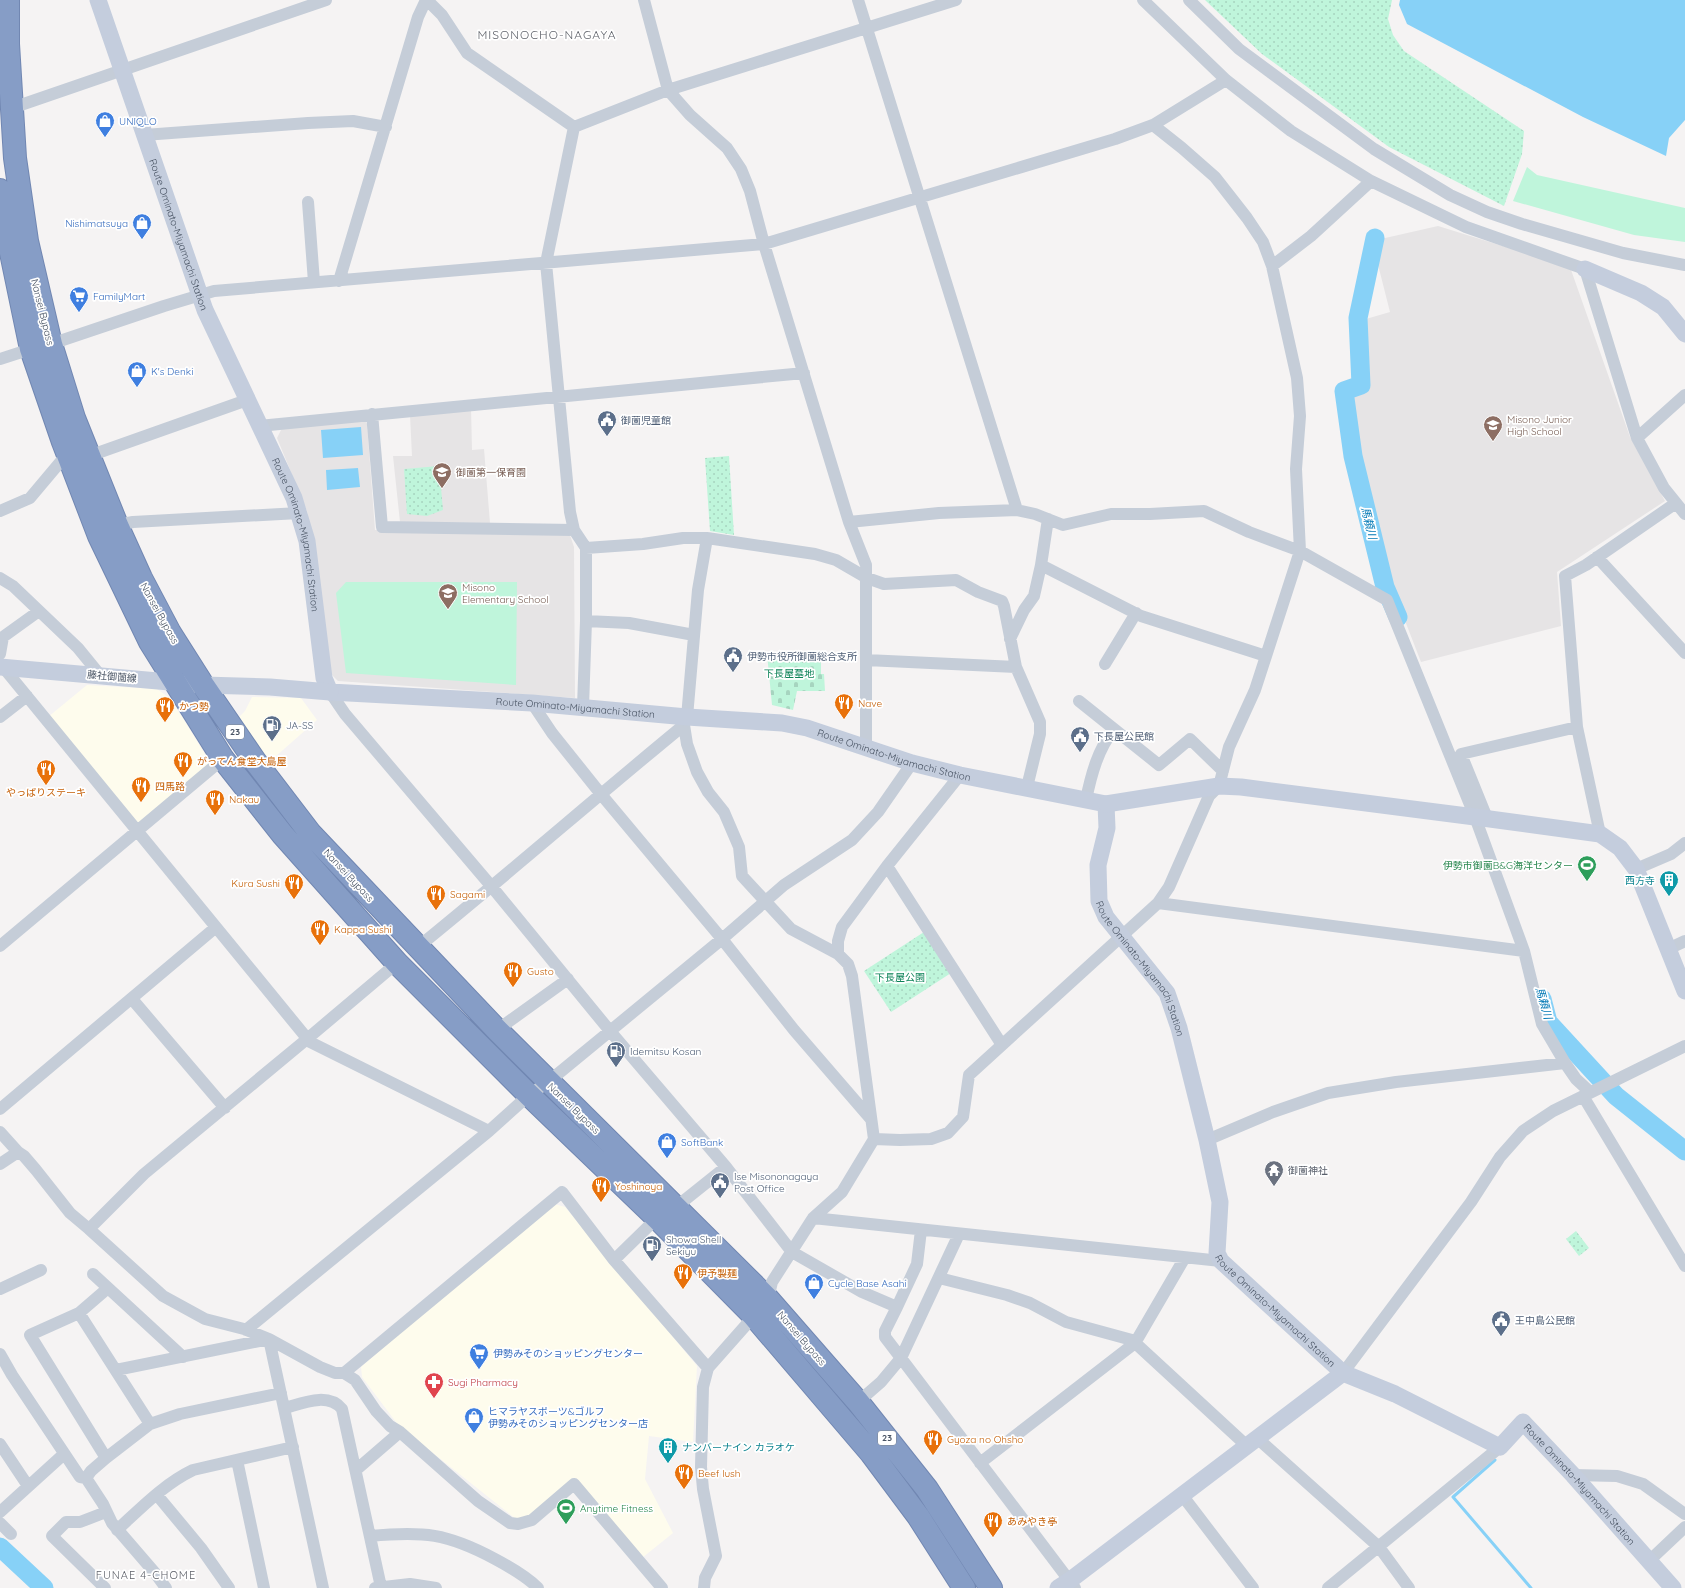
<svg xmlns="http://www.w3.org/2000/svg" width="1685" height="1588" viewBox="0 0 1685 1588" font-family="Quicksand,'Noto Sans JP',sans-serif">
	<defs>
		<pattern id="cemetery-stones" width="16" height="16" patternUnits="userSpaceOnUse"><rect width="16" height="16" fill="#bff5db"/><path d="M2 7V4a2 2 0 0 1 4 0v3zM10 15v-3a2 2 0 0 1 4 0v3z" fill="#a6d4bf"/></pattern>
		<pattern id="park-dots" width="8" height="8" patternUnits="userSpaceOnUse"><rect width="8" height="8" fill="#bff5db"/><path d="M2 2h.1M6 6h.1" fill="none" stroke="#a6d4bf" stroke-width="1.8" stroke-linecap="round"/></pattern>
	</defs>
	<rect width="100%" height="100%" fill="#f5f3f3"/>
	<path fill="#fefced" d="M 87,685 L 157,689 L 171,699 L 211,764 L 139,827 L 48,717 Z
		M 252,697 L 301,698 L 317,720 L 267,764 L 236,720 L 245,711 Z
		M 551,1203 L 565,1207 L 697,1366 L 693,1442 L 649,1436 L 645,1479 L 673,1533 L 642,1558 L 576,1478 L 536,1515 L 516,1519 L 399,1426 L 362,1377 L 361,1367 Z"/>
	<path fill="#e6e4e5" d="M 1438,226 L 1570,267 L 1630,437 L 1665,501 L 1557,572 L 1561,626 L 1421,662 L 1390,582 L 1353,446 L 1349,391 L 1364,389 L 1359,321 L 1390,312 L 1372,241 Z
		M 471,408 L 472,450 L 484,449 L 490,523 L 400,522 L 393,456 L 412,456 L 410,415 Z
		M 365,421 L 367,424 L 375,530 L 569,532 L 574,547 L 575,698 L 338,681 L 331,674 L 307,511 L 277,438 L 282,428 Z"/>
	<path fill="#bff5db" d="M 1527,167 L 1537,175 L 1685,208 L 1685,242 L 1634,235 L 1513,201 Z
		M 346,582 L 517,582 L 516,685 L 346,673 L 336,593 Z"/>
	<path fill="url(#cemetery-stones)" d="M 797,652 L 797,655 L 821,653 L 821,674 L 824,674 L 825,691 L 797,691 L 793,710 L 772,705 L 767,654 Z"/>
	<path fill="url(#park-dots)" d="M 1205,0 L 1392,0 L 1388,19 L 1393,35 L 1404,51 L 1524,131 L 1522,154 L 1504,206 L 1389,147 L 1262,54 Z
		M 729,456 L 734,535 L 710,531 L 705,458 Z
		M 439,466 L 443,510 L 427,516 L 407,514 L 404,469 Z
		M 924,932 L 951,973 L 891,1012 L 864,971 Z
		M 1576,1231 L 1589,1248 L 1579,1256 L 1566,1239 Z"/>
	<path fill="#87d1f7" d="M 1400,0 L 1685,0 L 1685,120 L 1669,138 L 1666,156 L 1583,117 L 1407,24 L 1399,5 Z
		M 361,427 L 363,455 L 323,458 L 321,430 Z
		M 358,468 L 360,487 L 327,490 L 326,470 Z"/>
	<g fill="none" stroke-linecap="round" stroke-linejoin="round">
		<path stroke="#87d1f7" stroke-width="3" d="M 1495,1460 L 1453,1497 L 1531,1588"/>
		<path stroke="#87d1f7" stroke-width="19" d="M 1375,238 L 1358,318 L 1361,385 L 1344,391 L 1353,456 L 1385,587 L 1398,617
			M 1542,999 L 1548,1022 L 1616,1096 L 1685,1151
			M 0,1547 L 44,1588"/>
		<g stroke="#7187b2" stroke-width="24">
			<path id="highway" d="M 8,0 L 8,44 L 15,158 L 27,241 L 51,344 L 74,418 L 117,525 L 141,578 L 170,633 L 203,685 L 255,761 L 310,833 L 497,1030 L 768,1299 L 858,1402 L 927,1489 L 991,1588
				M 0,190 L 10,248 L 31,349 L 63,442 L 99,536 L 150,642 L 223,759 L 283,835 L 397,963 L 529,1095 L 657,1218 L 754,1316 L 871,1453 L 918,1516 L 964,1588"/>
		</g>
		<path stroke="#c5cdd8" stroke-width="12" d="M 427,0 L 442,15 L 467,53 L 574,127
			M 644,0 L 668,90 L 690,115 L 727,148 L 741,169 L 750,191 L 764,244 L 849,522 L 866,565 L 866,748
			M 858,0 L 1017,510
			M 1143,0 L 1226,80 L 1291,131 L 1371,181 L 1466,227 L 1585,269 L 1637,438 L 1664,488 L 1685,514
			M 1189,0 L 1239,49 L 1374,149 L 1450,195 L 1487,212 L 1522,224 L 1623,253 L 1685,265
			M 12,108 L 326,0
			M 574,127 L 546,263 L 570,512 L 574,530 L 586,548 L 586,621 L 583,707
			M 574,127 L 668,90 L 956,0
			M 144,135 L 308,123 L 353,121 L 386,127
			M 308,202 L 314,282
			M 1272,266 L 1311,236 L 1371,181
			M 339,281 L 418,17 L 426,0
			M 51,344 L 164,306 L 214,291 L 764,244 L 1115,139 L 1153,125 L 1226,80
			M 0,359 L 31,349
			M 372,414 L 382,527 L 574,530
			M 259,426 L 804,373
			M 1637,438 L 1685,395
			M 89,456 L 247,400
			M 0,511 L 30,498 L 67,454
			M 1048,519 L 1041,565 L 1141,616 L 1266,656
			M 849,522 L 939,513 L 1017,510 L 1035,514 L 1063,525 L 1111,514 L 1150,514 L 1204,511 L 1249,532 L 1300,551 L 1387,600 L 1475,817 L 1524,951 L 1542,1024 L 1565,1063 L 1396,1082 L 1328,1093 L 1273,1112 L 1207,1140
			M 117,525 L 133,522 L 299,513
			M 586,548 L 643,544 L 683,538 L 707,538 L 815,554 L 836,560 L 867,578 L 884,584 L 956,580 L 978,592 L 1002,601 L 1004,606 L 1016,667 L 1040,722 L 1040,734 L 1027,787
			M 1597,557 L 1685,653
			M 0,578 L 13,586 L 78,648 L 100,675
			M 586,621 L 629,623 L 694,635
			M 1010,639 L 1024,610 L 1034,596 L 1041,565
			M 0,654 L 3,637 L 39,611
			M 866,660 L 1016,667
			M 1105,664 L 1136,613
			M 3,667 L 310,1042 L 489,1131
			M 330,692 L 345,714 L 492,887 L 610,1031 L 726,1167 L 792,1252 L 862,1292 L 897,1307 L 885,1331 L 885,1337 L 901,1358 L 881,1382 L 858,1402
			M 1079,701 L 1114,729
			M 532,703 L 552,733 L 600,793 L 722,939 L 794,1030 L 870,1118
			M 0,717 L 27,696
			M 684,725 L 687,744 L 697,772 L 708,792 L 724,812 L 739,847 L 742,876 L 791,929 L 838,954
			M 1086,800 C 1091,775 1098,749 1114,729 L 1159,765 L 1190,739 L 1223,771
			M 1487,818 L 1461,754 L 1577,727
			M 1600,834 L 1577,727 L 1565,576 L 1586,565 L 1676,503
			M 887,866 L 1002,1045
			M 1636,869 L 1671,854 L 1685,843
			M 1158,903 L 1524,951
			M 0,946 L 223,759
			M 418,947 C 508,874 595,798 684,725 L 687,717 L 698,590 L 707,538
			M 1668,949 L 1685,941
			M 132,999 L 225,1108
			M 497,1030 L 568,979
			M 1565,1063 L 1576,1079 L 1590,1092
			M 1583,1096 L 1685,1266
			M 0,1109 L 215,928
			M 0,1132 L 18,1152 L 24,1156 L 36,1170 L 70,1213 L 89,1229 L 163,1296 L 205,1319 L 244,1329 L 269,1339 L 320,1367 L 335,1373 L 344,1373 L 355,1380 L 376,1411 L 390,1426 L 400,1432 L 478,1501 L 510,1523 L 518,1524 L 532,1520 L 574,1484 L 662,1588
			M 874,1139 L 900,1140 L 931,1139 L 948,1133 L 963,1117 L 969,1075 L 1158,903 L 1169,887 L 1209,796 L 1219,786 L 1229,747 L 1255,690 L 1300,551 L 1296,469 L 1300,416 L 1297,378 L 1272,266 L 1263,242 L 1247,218 L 1215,177 L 1182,148 L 1153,125
			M 0,1164 L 18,1152
			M 676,1207 L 726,1167
			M 813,1218 L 1221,1261
			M 89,1229 L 144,1174 L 307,1039 L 397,963
			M 959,1234 L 901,1358 L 1075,1588
			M 614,1260 L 657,1218
			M 93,1274 L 183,1357
			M 939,1278 L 1007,1295 L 1030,1303 L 1066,1322 L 1132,1340 L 1247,1446
			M 0,1289 L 41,1270
			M 768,1299 L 772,1282 L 813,1218 L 842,1192 L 874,1139 L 852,976 L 848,964 L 838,954 L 838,941 L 842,927 L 887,866 L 960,775
			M 897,1307 L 917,1264 L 921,1230
			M 79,1313 L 108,1288
			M 246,1330 L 489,1131 L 529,1095 L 548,1082 L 722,939 L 784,885 L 852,840 L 878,812 L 912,763
			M 269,1339 L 323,1588
			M 0,1354 L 12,1375 L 80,1477 L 86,1478 L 103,1504 L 112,1523 L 155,1573 L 166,1588
			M 116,1370 L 269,1339
			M 344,1373 L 562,1192 L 614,1260 L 708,1368
			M 1343,1373 L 1471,1202 L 1500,1157 L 1523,1131 L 1553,1111 L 1685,1046
			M 285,1408 C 303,1403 328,1392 342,1409 L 381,1587
			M 1257,1438 L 1379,1547 L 1409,1588
			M 0,1444 L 28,1486
			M 106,1458 L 30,1335 L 79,1313 L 150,1424
			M 237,1460 L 264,1588
			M 980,1463 L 1135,1343 L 1184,1259
			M 356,1470 L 400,1432
			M 1573,1475 L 1617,1476 L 1643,1484 L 1685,1514
			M 86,1478 L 91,1471 L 106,1458 L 150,1424 L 180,1414 L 281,1393
			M 157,1495 L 201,1548 L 229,1588
			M 1182,1495 L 1253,1588
			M 0,1512 L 64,1454
			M 0,1523 L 11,1534
			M 117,1530 C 141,1508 164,1484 193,1470 L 293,1447
			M 370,1536 C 423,1531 447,1533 495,1559 C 510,1567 526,1576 538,1588
			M 1649,1561 L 1685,1527
			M 105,1588 L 52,1536 L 66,1522 L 80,1522 L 106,1512
			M 375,1588 L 410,1584 L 436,1588
			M 704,1588 L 705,1578 L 716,1556 L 703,1489 L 701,1467 L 703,1387 L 708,1368 L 754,1316
			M 1328,1588 L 1500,1447"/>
		<g stroke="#c4cddd" stroke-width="17">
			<path id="s1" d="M 98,0 L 205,310 L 294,498 L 307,541 L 324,678 L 330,692 L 532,703 L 687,717 L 782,723 L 807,728 L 912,763 L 960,775 L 1106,804 L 1107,828 L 1098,865 L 1099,901 L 1106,917 L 1167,993 L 1179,1028 L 1207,1140 L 1220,1202 L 1217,1253 L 1221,1261 L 1343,1373 L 1395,1394 L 1500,1447 L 1523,1422 L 1573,1475 L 1673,1588"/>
			<path d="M 1585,269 L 1641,293 L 1663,307 L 1685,334"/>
			<path d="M 0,667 L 203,685 L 270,687 L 330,692"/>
			<path d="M 1106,804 L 1219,786 L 1241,787 L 1475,817 L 1600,834 L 1620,848 L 1636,869 L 1685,991"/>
			<path d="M 1058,1588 L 1069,1581 L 1343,1373"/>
		</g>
		<use href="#highway" stroke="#869dc6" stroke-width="22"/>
	</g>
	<defs>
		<g id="shop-pin" transform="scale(1)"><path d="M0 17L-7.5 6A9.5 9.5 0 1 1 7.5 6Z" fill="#3f7fe0" stroke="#fff"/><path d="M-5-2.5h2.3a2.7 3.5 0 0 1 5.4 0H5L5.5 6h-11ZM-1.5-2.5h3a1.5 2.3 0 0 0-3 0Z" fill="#fff"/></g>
		<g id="supermarket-pin" transform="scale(1)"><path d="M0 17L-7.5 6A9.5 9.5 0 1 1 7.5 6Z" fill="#3f7fe0" stroke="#fff"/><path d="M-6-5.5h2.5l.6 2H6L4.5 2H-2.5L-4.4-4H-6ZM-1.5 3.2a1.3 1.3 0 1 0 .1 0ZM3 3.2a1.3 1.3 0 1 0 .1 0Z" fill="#fff"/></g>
		<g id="civic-pin" transform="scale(1)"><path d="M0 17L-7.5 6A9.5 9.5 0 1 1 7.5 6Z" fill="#5c6f8a" stroke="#fff"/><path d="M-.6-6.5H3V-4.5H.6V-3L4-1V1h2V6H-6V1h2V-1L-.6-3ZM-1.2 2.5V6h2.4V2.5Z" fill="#fff"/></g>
		<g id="school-pin" transform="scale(1)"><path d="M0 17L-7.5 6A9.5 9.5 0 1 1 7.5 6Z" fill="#8d6e63" stroke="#fff"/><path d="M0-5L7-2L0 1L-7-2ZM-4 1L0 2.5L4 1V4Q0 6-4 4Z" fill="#fff"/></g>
		<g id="restaurant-pin" transform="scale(1)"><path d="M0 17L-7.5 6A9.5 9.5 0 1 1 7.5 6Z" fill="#e8710a" stroke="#fff"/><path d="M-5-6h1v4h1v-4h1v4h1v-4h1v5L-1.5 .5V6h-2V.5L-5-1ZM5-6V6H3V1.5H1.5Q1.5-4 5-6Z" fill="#fff"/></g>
		<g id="fuel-pin" transform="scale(1)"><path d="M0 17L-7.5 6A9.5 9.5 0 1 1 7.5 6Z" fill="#5c6f8a" stroke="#fff"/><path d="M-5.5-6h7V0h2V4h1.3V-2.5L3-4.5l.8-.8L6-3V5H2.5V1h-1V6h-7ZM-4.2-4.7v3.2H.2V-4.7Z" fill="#fff"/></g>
		<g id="stadium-pin" transform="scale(1)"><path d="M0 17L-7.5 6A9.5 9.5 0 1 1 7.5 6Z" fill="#2e9e5b" stroke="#fff"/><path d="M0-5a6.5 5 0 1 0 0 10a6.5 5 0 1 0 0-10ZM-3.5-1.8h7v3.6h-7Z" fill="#fff"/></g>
		<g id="building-pin" transform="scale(1)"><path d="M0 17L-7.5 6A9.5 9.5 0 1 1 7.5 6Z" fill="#0f9aa8" stroke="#fff"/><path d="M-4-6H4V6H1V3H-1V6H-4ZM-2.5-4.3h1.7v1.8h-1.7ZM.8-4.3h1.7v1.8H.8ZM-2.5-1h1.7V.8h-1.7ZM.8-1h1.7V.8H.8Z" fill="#fff"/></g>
		<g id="temple-pin" transform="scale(1)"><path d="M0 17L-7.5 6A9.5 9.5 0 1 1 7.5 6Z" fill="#6b7280" stroke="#fff"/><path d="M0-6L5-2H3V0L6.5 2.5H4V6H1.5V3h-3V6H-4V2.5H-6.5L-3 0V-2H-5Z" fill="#fff"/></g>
		<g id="pharmacy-pin" transform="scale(1)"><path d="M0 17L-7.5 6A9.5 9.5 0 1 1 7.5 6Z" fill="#e0444e" stroke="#fff"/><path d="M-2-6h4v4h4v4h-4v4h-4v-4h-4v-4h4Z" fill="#fff"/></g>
	</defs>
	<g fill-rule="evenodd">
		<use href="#shop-pin" x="105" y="121"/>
		<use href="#shop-pin" x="142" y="223"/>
		<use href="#supermarket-pin" x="79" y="296"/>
		<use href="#shop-pin" x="137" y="371"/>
		<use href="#civic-pin" x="607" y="420"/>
		<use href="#school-pin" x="1493" y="425"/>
		<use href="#school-pin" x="442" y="472"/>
		<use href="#school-pin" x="448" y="593"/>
		<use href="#civic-pin" x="733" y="656"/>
		<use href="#restaurant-pin" x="844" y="703"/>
		<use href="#restaurant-pin" x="165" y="706"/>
		<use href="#fuel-pin" x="272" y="725"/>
		<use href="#civic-pin" x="1080" y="736"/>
		<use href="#restaurant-pin" x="183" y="761"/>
		<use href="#restaurant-pin" x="46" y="769"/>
		<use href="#restaurant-pin" x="141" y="786"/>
		<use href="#restaurant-pin" x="215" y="799"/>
		<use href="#stadium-pin" x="1587" y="865"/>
		<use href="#building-pin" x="1669" y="880"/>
		<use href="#restaurant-pin" x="294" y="883"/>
		<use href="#restaurant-pin" x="436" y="894"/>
		<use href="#restaurant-pin" x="320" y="929"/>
		<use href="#restaurant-pin" x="513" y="971"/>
		<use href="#fuel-pin" x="616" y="1051"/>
		<use href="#shop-pin" x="667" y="1142"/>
		<use href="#temple-pin" x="1274" y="1170"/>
		<use href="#civic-pin" x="720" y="1182"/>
		<use href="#restaurant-pin" x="601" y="1186"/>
		<use href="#fuel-pin" x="652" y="1245"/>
		<use href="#restaurant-pin" x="683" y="1273"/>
		<use href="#shop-pin" x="814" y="1283"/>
		<use href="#civic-pin" x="1501" y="1320"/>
		<use href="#supermarket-pin" x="479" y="1353"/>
		<use href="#pharmacy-pin" x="434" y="1382"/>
		<use href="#shop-pin" x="474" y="1417"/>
		<use href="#restaurant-pin" x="933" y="1439"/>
		<use href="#building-pin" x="668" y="1447"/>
		<use href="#restaurant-pin" x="684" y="1473"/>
		<use href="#stadium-pin" x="566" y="1508"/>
		<use href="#restaurant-pin" x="993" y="1521"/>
	</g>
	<g text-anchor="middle" stroke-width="3.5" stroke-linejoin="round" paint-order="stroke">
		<g fill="#fff" stroke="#7f8792" stroke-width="1">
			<rect x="226" y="725" width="18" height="14" rx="3"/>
			<rect x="878" y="1431" width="18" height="14" rx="3"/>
		</g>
		<g font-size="9" font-weight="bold" fill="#485363">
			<text x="235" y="735">23</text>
			<text x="887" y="1441">23</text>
		</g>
		<g font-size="10" fill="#366cbe" stroke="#fff" text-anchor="start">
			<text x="119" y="125">UNIQLO</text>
			<text x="128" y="227" text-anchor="end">Nishimatsuya</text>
			<text x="93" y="300">FamilyMart</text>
			<text x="151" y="375">K's Denki</text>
			<text x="681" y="1146">SoftBank</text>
			<text x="828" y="1287">Cycle Base Asahi</text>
			<text x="493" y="1357">伊勢みそのショッピングセンター</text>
			<text x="488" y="1415">ヒマラヤスポーツ&amp;ゴルフ<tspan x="488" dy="12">伊勢みそのショッピングセンター店</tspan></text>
		</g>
		<g font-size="10" fill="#485363" stroke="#fff">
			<text dy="4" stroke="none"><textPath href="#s1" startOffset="248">Route Ominato-Miyamachi Station</textPath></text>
			<text transform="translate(43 312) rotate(76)" y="4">Nansei Bypass</text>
			<text dy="4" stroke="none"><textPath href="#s1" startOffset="572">Route Ominato-Miyamachi Station</textPath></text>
			<text transform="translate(160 613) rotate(61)" y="4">Nansei Bypass</text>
			<text transform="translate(112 676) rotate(5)" y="4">藤社御薗線</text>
			<text dy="4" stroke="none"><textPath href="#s1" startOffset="980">Route Ominato-Miyamachi Station</textPath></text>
			<text dy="4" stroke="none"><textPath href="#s1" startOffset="1304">Route Ominato-Miyamachi Station</textPath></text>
			<text transform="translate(349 875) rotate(47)" y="4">Nansei Bypass</text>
			<text dy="4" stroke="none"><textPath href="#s1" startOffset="1700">Route Ominato-Miyamachi Station</textPath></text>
			<text transform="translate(574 1108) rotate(44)" y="4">Nansei Bypass</text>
			<text dy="4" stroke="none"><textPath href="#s1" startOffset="2084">Route Ominato-Miyamachi Station</textPath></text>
			<text transform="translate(802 1338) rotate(49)" y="4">Nansei Bypass</text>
			<text dy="4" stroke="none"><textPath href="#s1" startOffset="2468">Route Ominato-Miyamachi Station</textPath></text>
		</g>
		<g font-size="10" fill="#785e54" stroke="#fff" text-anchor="start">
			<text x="1507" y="423">Misono Junior<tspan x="1507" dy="12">High School</tspan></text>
			<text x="456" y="476">御薗第一保育園</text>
			<text x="462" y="591">Misono<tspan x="462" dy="12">Elementary School</tspan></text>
		</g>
		<g font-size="10" fill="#4e5e75" stroke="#fff" text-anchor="start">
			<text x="621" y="424">御薗児童館</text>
			<text x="747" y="660">伊勢市役所御薗総合支所</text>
			<text x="286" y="729">JA-SS</text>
			<text x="1094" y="740">下長屋公民館</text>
			<text x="630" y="1055">Idemitsu Kosan</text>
			<text x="734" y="1180">Ise Misononagaya<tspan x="734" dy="12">Post Office</tspan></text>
			<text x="666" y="1243">Showa Shell<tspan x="666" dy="12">Sekiyu</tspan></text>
			<text x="1515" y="1324">王中島公民館</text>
		</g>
		<g font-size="10" fill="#0d8358" stroke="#fff">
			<text x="789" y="677">下長屋墓地</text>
			<text x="900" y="981">下長屋公園</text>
		</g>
		<g font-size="10" fill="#c56008" stroke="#fff" text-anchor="start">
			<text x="858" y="707">Nave</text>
			<text x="179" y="710">かつ勢</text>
			<text x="197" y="765">がってん食堂大島屋</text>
			<text x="155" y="790">四馬路</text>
			<text x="46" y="796" text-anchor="middle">やっぱりステーキ</text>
			<text x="229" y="803">Nakau</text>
			<text x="280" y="887" text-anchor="end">Kura Sushi</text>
			<text x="450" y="898">Sagami</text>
			<text x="334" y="933">Kappa Sushi</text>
			<text x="527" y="975">Gusto</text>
			<text x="615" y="1190">Yoshinoya</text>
			<text x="697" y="1277">伊予製麺</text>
			<text x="947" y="1443">Gyoza no Ohsho</text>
			<text x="698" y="1477">Beef lush</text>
			<text x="1007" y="1525">あみやき亭</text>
		</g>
		<g font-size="10" fill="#27864d" stroke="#fff" text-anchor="end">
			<text x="1573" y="869">伊勢市御薗B&amp;G海洋センター</text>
			<text x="580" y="1512" text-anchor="start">Anytime Fitness</text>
		</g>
		<g font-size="10" fill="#0d838f" stroke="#fff" text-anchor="end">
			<text x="1655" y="884">西方寺</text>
			<text x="682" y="1451" text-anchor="start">ナンバーナイン カラオケ</text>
		</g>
		<g font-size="10" fill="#5b616d" stroke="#fff" text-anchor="start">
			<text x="1288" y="1174">御薗神社</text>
		</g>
		<g font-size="10" fill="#be3a42" stroke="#fff" text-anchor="start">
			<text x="448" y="1386">Sugi Pharmacy</text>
		</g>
		<g font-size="11" font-style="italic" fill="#0178b5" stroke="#fff">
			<text transform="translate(1369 523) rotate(76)" y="4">馬頼川</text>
			<text transform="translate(1544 1003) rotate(74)" y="4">馬頼川</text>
		</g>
		<g font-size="11" letter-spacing="1" fill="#5e6169" stroke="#fff">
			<text x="146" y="1579">FUNAE 4-CHOME</text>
		</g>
		<g font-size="12" letter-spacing="1" fill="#5e6169" stroke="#fff">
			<text x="547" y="39">MISONOCHO-NAGAYA</text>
		</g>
	</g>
</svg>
